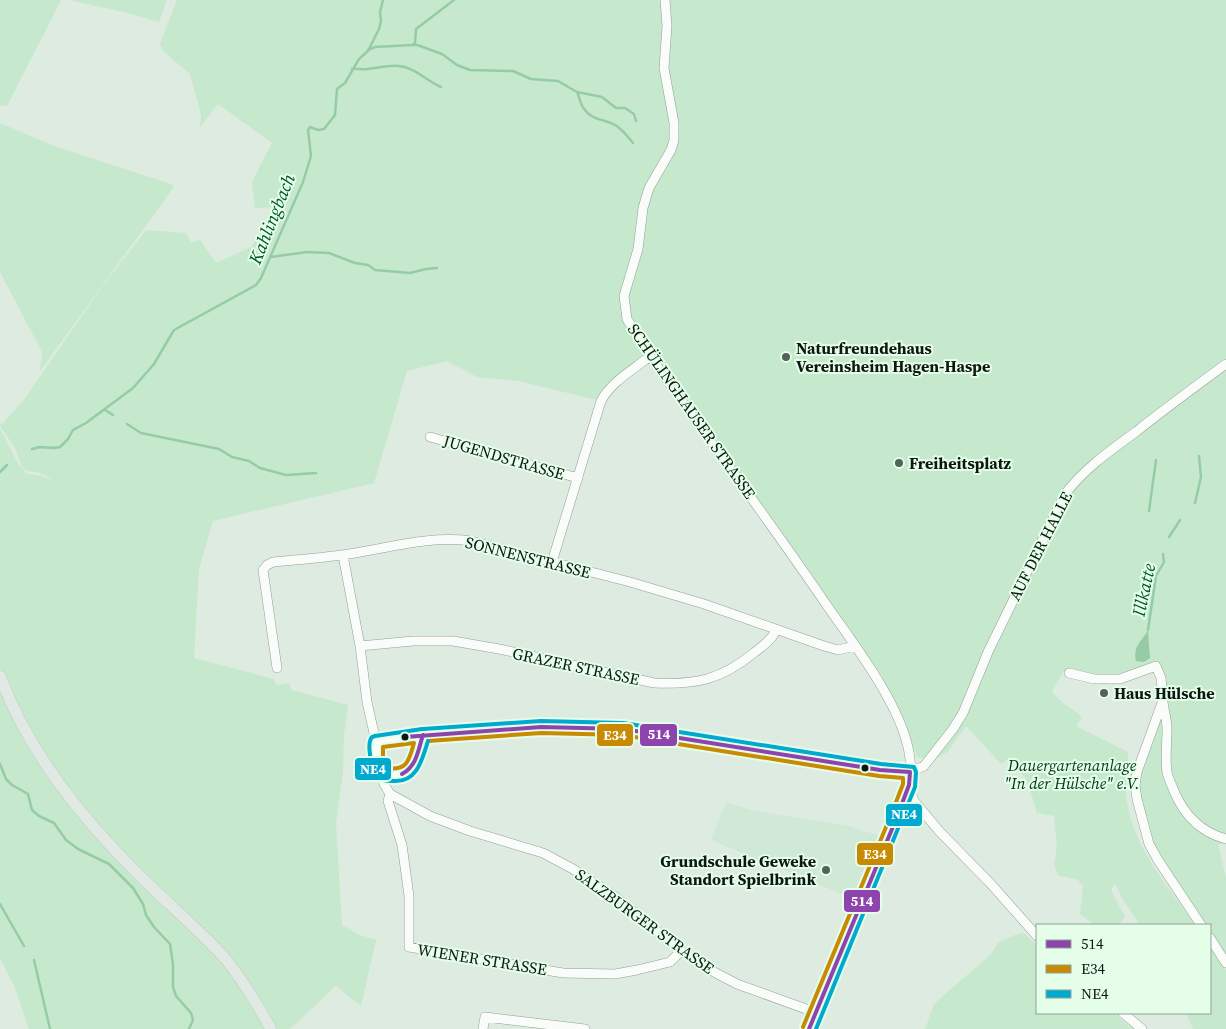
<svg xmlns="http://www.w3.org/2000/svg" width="1226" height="1029" viewBox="0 0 1226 1029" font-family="'Source Serif 4',serif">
	<rect width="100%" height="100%" fill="#ddebe0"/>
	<path fill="#d0e9d6" d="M 726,802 L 754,811 L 849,826 L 882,837 L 856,900 L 711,840 Z"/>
	<path fill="#c6e9ce" d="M 0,0 L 61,0 L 7,106 L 0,105 Z
		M 69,0 L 167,0 L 159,22 L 124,12 Z
		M 177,0 L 1226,0 L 1226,843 L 1218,844 L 1226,878 L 1226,960 L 1210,934 L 1210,925 L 1204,925 L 1151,841 L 1136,784 L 1165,701 L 1162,672 L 1135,669 L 1114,675 L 1097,676 L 1064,670 L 1052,692 C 1061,704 1071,707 1082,717 L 1076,726 L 1128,752 C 1128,765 1126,778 1126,790 C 1128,843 1167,884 1195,925 L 1140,925 L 1122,898 L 1115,883 L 1111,890 L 1125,917 L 1118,925 L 1095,925 L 1080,914 L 1083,886 L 1078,880 L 1058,875 L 1054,864 L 1057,846 L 1054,816 L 1037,813 L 1028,783 L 1011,757 L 1001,764 L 966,726 L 947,752 L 931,762 L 926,758 L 918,758 L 881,674 L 650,357 L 601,401 L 518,381 L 477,377 L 447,361 L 407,371 L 374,483 L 213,521 L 199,569 L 194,658 L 274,679 L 276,685 L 290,683 L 291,690 L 348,705 L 344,734 L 343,771 L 336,823 L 342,925 L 360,935 L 376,940 L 361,1006 L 336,986 L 290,1029 L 29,1029 L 14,985 L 0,959 L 0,429 C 8,440 18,470 28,474 C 31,475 34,474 37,475 C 43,476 46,479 52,479 L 37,472 L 27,471 L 22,467 L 15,448 L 0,426 L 0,424 L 3,423 L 23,401 L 101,288 L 146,230 L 186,233 L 191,243 L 200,240 L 216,263 L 251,247 L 278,207 L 255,208 L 252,182 L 272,143 L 218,104 L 200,127 L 201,114 L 190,74 L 163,51 L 160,44 Z
		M 0,123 L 54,146 L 171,184 L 174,187 L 40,371 L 42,352 L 0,272 Z
		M 1024,933 L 1037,945 L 1037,1013 L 1113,1013 L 1133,1029 L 925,1029 L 934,1004 L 991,954 L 998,943 L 1015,935 Z
		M 1210,947 L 1226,970 L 1226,1029 L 1193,1029 L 1186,1013 L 1210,1013 Z"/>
	<path fill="#96cca5" d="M 1148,630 L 1150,658 L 1144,662 L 1136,661 C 1133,645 1141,643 1148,630 Z"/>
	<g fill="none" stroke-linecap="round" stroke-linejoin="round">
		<path stroke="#96cca5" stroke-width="2.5" d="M 412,45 L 417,45 L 442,54 L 457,65 L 470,70 L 513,71 L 531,79 L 558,81 L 577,92 L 602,97 L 616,108 L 625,108 L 634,114 L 636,121
			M 368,50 L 375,47 L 412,45 L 415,43 L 416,29 L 454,0
			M 352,69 C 357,68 362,70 367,69 C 378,68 389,65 399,66 C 414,67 427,81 441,87
			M 577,92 C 580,98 580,105 585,110 C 592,120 603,119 613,124 C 621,127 627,136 633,143
			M 271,257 L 307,252 L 329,253 L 355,263 L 368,265 L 375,270 L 410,273 L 426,269 L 437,268
			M 105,410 L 113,415
			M 127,424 L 141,433 L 219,449 L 232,457 L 249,461 L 260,468 L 286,475 L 316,473
			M 32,449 L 40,447 L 54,448 L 60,447 L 68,439 L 73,430 L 86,423 L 133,388 L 154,364 L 174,330 L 256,285 L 261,278 L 303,182 L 311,156 L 308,130 L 310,127 L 318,130 L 324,129 L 335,115 L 337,89 L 345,83 L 359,59 L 368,51 L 379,29 L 381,21 L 380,12 L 383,0
			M 0,472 L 7,465
			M 1195,503 L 1201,477 L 1199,456
			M 1149,511 L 1156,460
			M 1169,537 L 1180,520
			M 1148,630 L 1156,576 L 1164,562 L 1163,554
			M 0,764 L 6,779 L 12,785 L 28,794 L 32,810 L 39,816 L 54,823 L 66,840 L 78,849 L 109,864 L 133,888 L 143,904 L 146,915 L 154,927 L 170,944 L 173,964 L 173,987 L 176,996 L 191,1013 L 193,1020 L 189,1029
			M 0,904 L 24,946
			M 34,960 L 50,1029"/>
		<g stroke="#939f96" stroke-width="10">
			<path id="minor" d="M 665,0 L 667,26 L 664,68 L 674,123 L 674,140 L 671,150 L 649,188 L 643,208 L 638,249 L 624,296 L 627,319 L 650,356 C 709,440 770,522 828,607 C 855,646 905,710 910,759 C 912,780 904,798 897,817 L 809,1029
				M 430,437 L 578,478
				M 343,555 L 360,646 L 367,702 L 376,742 L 377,761 L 384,784 L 390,794 L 430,816 L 470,831 L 543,853 L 573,869 L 617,898 L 681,951 L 714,972 L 737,984 L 817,1013
				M 552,562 L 601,401 C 612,381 633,370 650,356
				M 360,646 L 413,641 L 453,641 L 499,649 L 654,683 C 696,685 721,680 755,652 C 763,646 771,640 776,631
				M 277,668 L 263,570 L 267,565 L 273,562 C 296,560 319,558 342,555 C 385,549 428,535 471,541 L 630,582 L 704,604 L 824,646 L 838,650 L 855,646
				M 1069,673 L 1094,679 L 1120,679 L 1156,666 L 1161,678 L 1163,700 L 1137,772 L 1135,785 L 1137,799 L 1149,844 L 1158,860 L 1201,925
				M 1163,702 C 1164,711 1167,720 1167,729 C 1167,744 1165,758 1167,772 C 1168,778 1172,785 1174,791 C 1184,815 1200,832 1226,839
				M 376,742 L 423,735 L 541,727 L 623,729 L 880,770 L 910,772 L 924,766 L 953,729 L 963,713 L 988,652 L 1065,494 C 1085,468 1111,450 1137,431 C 1166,408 1196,386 1226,364
				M 381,773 C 386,774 391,775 397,775 C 416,776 418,748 423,735
				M 909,785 L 914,801 L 940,832 L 990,883 L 1037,936
				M 390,794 L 388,801 L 402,845 L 409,896 L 409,947 L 563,973 L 615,974 L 637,970 L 670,962 L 681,951
				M 1210,938 L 1226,963
				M 1123,1013 L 1142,1029
				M 483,1029 L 485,1017 L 585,1029"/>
		</g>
		<g stroke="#c3c9c4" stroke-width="12">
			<path id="major" d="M 0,676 C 29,753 81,817 138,874 C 166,902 196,927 223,956 C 242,978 257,1004 271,1029"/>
		</g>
		<use href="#minor" stroke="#fafcfa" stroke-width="9"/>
		<use href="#major" stroke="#e0e9e3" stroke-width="11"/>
		<g stroke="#e4feea" stroke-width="8">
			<path id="bus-1" d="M 405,737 L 541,727 L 623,729 L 880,770 L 910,772
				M 402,774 C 417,766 418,750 423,735
				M 809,1029 L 897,817 L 909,785 L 910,772"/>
		</g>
		<g stroke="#e4feea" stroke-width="8">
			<path id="bus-2" d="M 428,741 L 541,733 L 622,735 L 879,776 L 903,778 L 903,784 L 891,815 L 803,1027
				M 414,743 C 409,761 407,771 386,768 L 383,760 L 383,747 Z"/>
		</g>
		<g stroke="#e4feea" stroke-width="8">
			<path id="bus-3" d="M 422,729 L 375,736 C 372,737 371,737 370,741 C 368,748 372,774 378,778 C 382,781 389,781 393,781 C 417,783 422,760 428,741
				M 423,729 L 541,721 L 623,723 L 881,764 L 914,767 L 916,772 L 915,787 L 816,1029"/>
		</g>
		<use href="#bus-1" stroke="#8e44ad" stroke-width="4"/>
		<use href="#bus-2" stroke="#c88903" stroke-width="4"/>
		<use href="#bus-3" stroke="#00a9ce" stroke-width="4"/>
	</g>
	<g fill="#566159" stroke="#e4feea" stroke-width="2">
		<circle cx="786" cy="357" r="5"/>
		<circle cx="899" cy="463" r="5"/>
		<circle cx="1104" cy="693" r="5"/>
		<circle cx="826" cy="870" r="5"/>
	</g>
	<g fill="#0d1710" stroke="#e4feea" stroke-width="2">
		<circle cx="405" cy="737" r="4.5"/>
		<circle cx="865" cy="768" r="4.5"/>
	</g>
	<g text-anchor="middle" stroke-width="4" stroke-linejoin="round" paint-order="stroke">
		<g font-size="16" font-weight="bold" fill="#0d1710" stroke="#e4feea" text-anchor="start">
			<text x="796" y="354">Naturfreundehaus<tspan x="796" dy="18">Vereinsheim Hagen-Haspe</tspan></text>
			<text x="909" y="469">Freiheitsplatz</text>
			<text x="1114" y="699">Haus Hülsche</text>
			<text x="816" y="867" text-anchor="end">Grundschule Geweke<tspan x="816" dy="18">Standort Spielbrink</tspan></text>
		</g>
		<g font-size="16" fill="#0d1710" stroke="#e4feea">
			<text transform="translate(692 411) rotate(55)" y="6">SCHÜLINGHAUSER STRASSE</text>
			<text transform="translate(504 457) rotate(16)" y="6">JUGENDSTRASSE</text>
			<text transform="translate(1040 546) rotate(-63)" y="6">AUF DER HALLE</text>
			<text transform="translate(528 557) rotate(14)" y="6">SONNENSTRASSE</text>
			<text transform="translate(576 666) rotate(12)" y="6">GRAZER STRASSE</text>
			<text transform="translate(645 921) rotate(36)" y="6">SALZBURGER STRASSE</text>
			<text transform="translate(482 959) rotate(9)" y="6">WIENER STRASSE</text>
		</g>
		<g font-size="16" font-style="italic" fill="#003516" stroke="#e4feea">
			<text x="1072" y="771">Dauergartenanlage<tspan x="1072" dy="18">"In der Hülsche" e.V.</tspan></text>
		</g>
		<g font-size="18" font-style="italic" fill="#005629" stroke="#e4feea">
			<text transform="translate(272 219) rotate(-68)" y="6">Kahlingbach</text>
			<text transform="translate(1144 590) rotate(-78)" y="6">Illkatte</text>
		</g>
	</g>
	<g stroke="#e4feea" stroke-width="2">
		<rect x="639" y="723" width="39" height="24" rx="5" fill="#8e44ad"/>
		<rect x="596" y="723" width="38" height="24" rx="5" fill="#c88903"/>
		<rect x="354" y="757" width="38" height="24" rx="5" fill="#00a9ce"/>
		<rect x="885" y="803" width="38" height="24" rx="5" fill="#00a9ce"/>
		<rect x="856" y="842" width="38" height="24" rx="5" fill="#c88903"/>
		<rect x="843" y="889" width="38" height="24" rx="5" fill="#8e44ad"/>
	</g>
	<g font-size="14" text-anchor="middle" font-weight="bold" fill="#fff">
		<text x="659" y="739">514</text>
		<text x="615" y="740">E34</text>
		<text x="373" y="774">NE4</text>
		<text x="904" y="819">NE4</text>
		<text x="875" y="859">E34</text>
		<text x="862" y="906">514</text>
	</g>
	<rect x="1036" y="924" width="175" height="90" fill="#e4feea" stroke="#8ea293"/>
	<rect x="1046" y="940" width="25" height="8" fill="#8e44ad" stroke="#8ea293"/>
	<text x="1081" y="949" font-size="15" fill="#0d1710">514</text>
	<rect x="1046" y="965" width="25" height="8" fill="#c88903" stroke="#8ea293"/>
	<text x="1081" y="974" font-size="15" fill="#0d1710">E34</text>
	<rect x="1046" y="990" width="25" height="8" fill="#00a9ce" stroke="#8ea293"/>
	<text x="1081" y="999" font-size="15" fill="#0d1710">NE4</text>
</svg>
